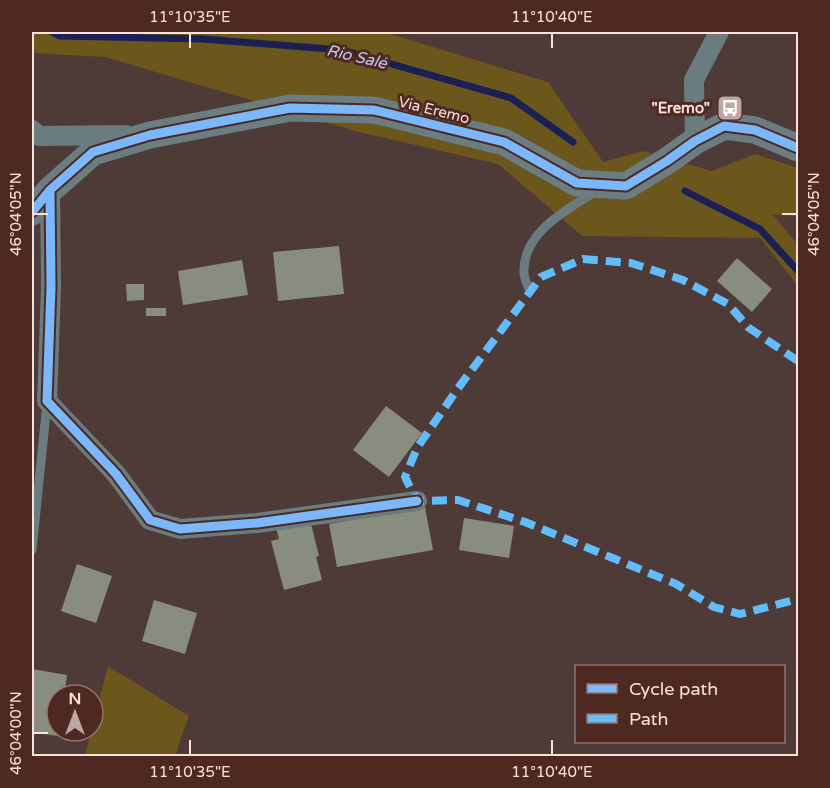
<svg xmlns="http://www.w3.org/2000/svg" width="830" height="788" viewBox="0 0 830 788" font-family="'Varela Round',sans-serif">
	<rect width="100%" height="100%" fill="#4e3a36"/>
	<path fill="#6b561b" d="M 32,32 L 384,32 L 548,82 L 603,162 L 643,151 L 712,171 L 755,154 L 798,168 L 798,216 L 773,215 L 798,245 L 798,286 L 760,238 L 582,236 L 498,164 L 355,131 L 105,57 L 32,53 Z
		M 108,666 L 189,716 L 175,756 L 85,756 L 91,731 L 93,731 L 93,724 Z"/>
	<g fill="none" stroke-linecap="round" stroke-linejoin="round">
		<path stroke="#1a2055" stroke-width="7" d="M 52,32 L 60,36 L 203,39 L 342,50 L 511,98 L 573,142
			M 685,191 L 760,229 L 798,271"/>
	</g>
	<path fill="#888d80" d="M 339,246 L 344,294 L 278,301 L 273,252 Z
		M 737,258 L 772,289 L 752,312 L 717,281 Z
		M 242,260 L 248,295 L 183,305 L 178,271 Z
		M 126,284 L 144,284 L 144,300 L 127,301 Z
		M 146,308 L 166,308 L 166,316 L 146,316 Z
		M 386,406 L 422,433 L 389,477 L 353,450 Z
		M 425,507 L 433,550 L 337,567 L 329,524 Z
		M 464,518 L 514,526 L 509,558 L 459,550 Z
		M 310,520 L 319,556 L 316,557 L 322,580 L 284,590 L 271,541 L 279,539 L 276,528 Z
		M 77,564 L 112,576 L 96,623 L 61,611 Z
		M 154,600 L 197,613 L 185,654 L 142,641 Z
		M 32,669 L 67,675 L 65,690 L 71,691 L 71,695 L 57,695 L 57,731 L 65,731 L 64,737 L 32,732 L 34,702 L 32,701 Z"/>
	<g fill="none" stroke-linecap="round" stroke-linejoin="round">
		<path stroke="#6a7c7f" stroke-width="9" d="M 530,291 C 528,286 524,279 524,273 C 522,233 566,210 595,192
			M 32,550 L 47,403"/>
		<path stroke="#6a7c7f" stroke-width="20" d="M 32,130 L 39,136 L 126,135
			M 695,141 L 694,80 L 719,32
			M 50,190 L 51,287 L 47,401 L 116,474 L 150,520 L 180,529 L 257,523 L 417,501"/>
		<path stroke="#6b7d81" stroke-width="27" d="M 32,212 L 50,190 L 93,152 L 150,135 L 290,108 L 374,110 L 504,142 L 577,183 L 626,186 L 667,161 L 695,141 L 724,126 L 755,130 L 798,148"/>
		<path stroke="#63bbfa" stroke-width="8" stroke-dasharray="15 8" stroke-linecap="butt" d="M 798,361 L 749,328 L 728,304 L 683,280 L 631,263 L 583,259 L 541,277 L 456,391 L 417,448 L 405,477 L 417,501 L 458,500 L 525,522 L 676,584 L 714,607 L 740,614 L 798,599"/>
		<g stroke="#4e2922" stroke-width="13">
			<path id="cycleway" d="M 50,190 L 51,287 L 47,401 L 116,474 L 150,520 L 180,529 L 257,523 L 417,501
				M 32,212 L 50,190 L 93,152 L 150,135 L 290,108 L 374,110 L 504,142 L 577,183 L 626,186 L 667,161 L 695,141 L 724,126 L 755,130 L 798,148"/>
		</g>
		<use href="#cycleway" stroke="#7ab7fb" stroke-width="9"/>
	</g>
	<path fill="none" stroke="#fae1dc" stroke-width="2" d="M 190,33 L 190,48M 552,33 L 552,48M 33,214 L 48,214M 782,214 L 797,214M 33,733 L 48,733M 190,740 L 190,755M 552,740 L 552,755"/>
	<defs>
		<g id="bus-square" transform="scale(1.35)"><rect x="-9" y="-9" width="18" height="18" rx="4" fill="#bea7a2" stroke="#4e2922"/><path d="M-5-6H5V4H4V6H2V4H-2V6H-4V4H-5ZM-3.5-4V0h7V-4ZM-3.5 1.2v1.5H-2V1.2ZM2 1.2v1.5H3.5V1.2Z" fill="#fff"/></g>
	</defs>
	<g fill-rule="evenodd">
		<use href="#bus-square" x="730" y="108"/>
	</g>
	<g text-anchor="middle" stroke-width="6" stroke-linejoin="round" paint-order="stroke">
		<g font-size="15" font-weight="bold" fill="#fae1dc" stroke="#4e2922" text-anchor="end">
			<text x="710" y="113">"Eremo"</text>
		</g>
		<g font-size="15" fill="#fae1dc" stroke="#4e2922">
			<text transform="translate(434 110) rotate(14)" y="5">Via Eremo</text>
		</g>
		<g font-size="16" font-style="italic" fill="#bfcbf1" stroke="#4e2922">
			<text transform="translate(357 56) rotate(13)" y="6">Rio Salé</text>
		</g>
	</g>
	<rect width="830" height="788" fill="none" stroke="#4e2922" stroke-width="66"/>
	<rect x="575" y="665" width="210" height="78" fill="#4e2922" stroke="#93736c" stroke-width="1.5"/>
	<rect x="587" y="684" width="30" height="9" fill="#7ab7fb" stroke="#93736c" stroke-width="1.5"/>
	<text x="629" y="695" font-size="18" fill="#fae1dc">Cycle path</text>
	<rect x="587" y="714" width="30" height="9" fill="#63bbfa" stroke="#93736c" stroke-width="1.5"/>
	<text x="629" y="725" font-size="18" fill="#fae1dc">Path</text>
	<g transform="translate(75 713)"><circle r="28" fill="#4e2922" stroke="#93736c" stroke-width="1.5"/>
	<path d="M0-4.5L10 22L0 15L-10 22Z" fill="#bea7a2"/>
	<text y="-9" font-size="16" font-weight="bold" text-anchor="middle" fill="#fae1dc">N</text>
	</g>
	<rect x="33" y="33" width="764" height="722" fill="none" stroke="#fae1dc" stroke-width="2"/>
	<g font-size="15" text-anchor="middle" fill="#fae1dc">
		<text x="190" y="22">11°10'35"E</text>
		<text x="552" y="22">11°10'40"E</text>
		<text transform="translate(16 214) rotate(-90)" y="5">46°04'05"N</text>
		<text transform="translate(814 214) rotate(-90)" y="5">46°04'05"N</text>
		<text transform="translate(16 733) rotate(-90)" y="5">46°04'00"N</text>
		<text x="190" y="777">11°10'35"E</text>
		<text x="552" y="777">11°10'40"E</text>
	</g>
</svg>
